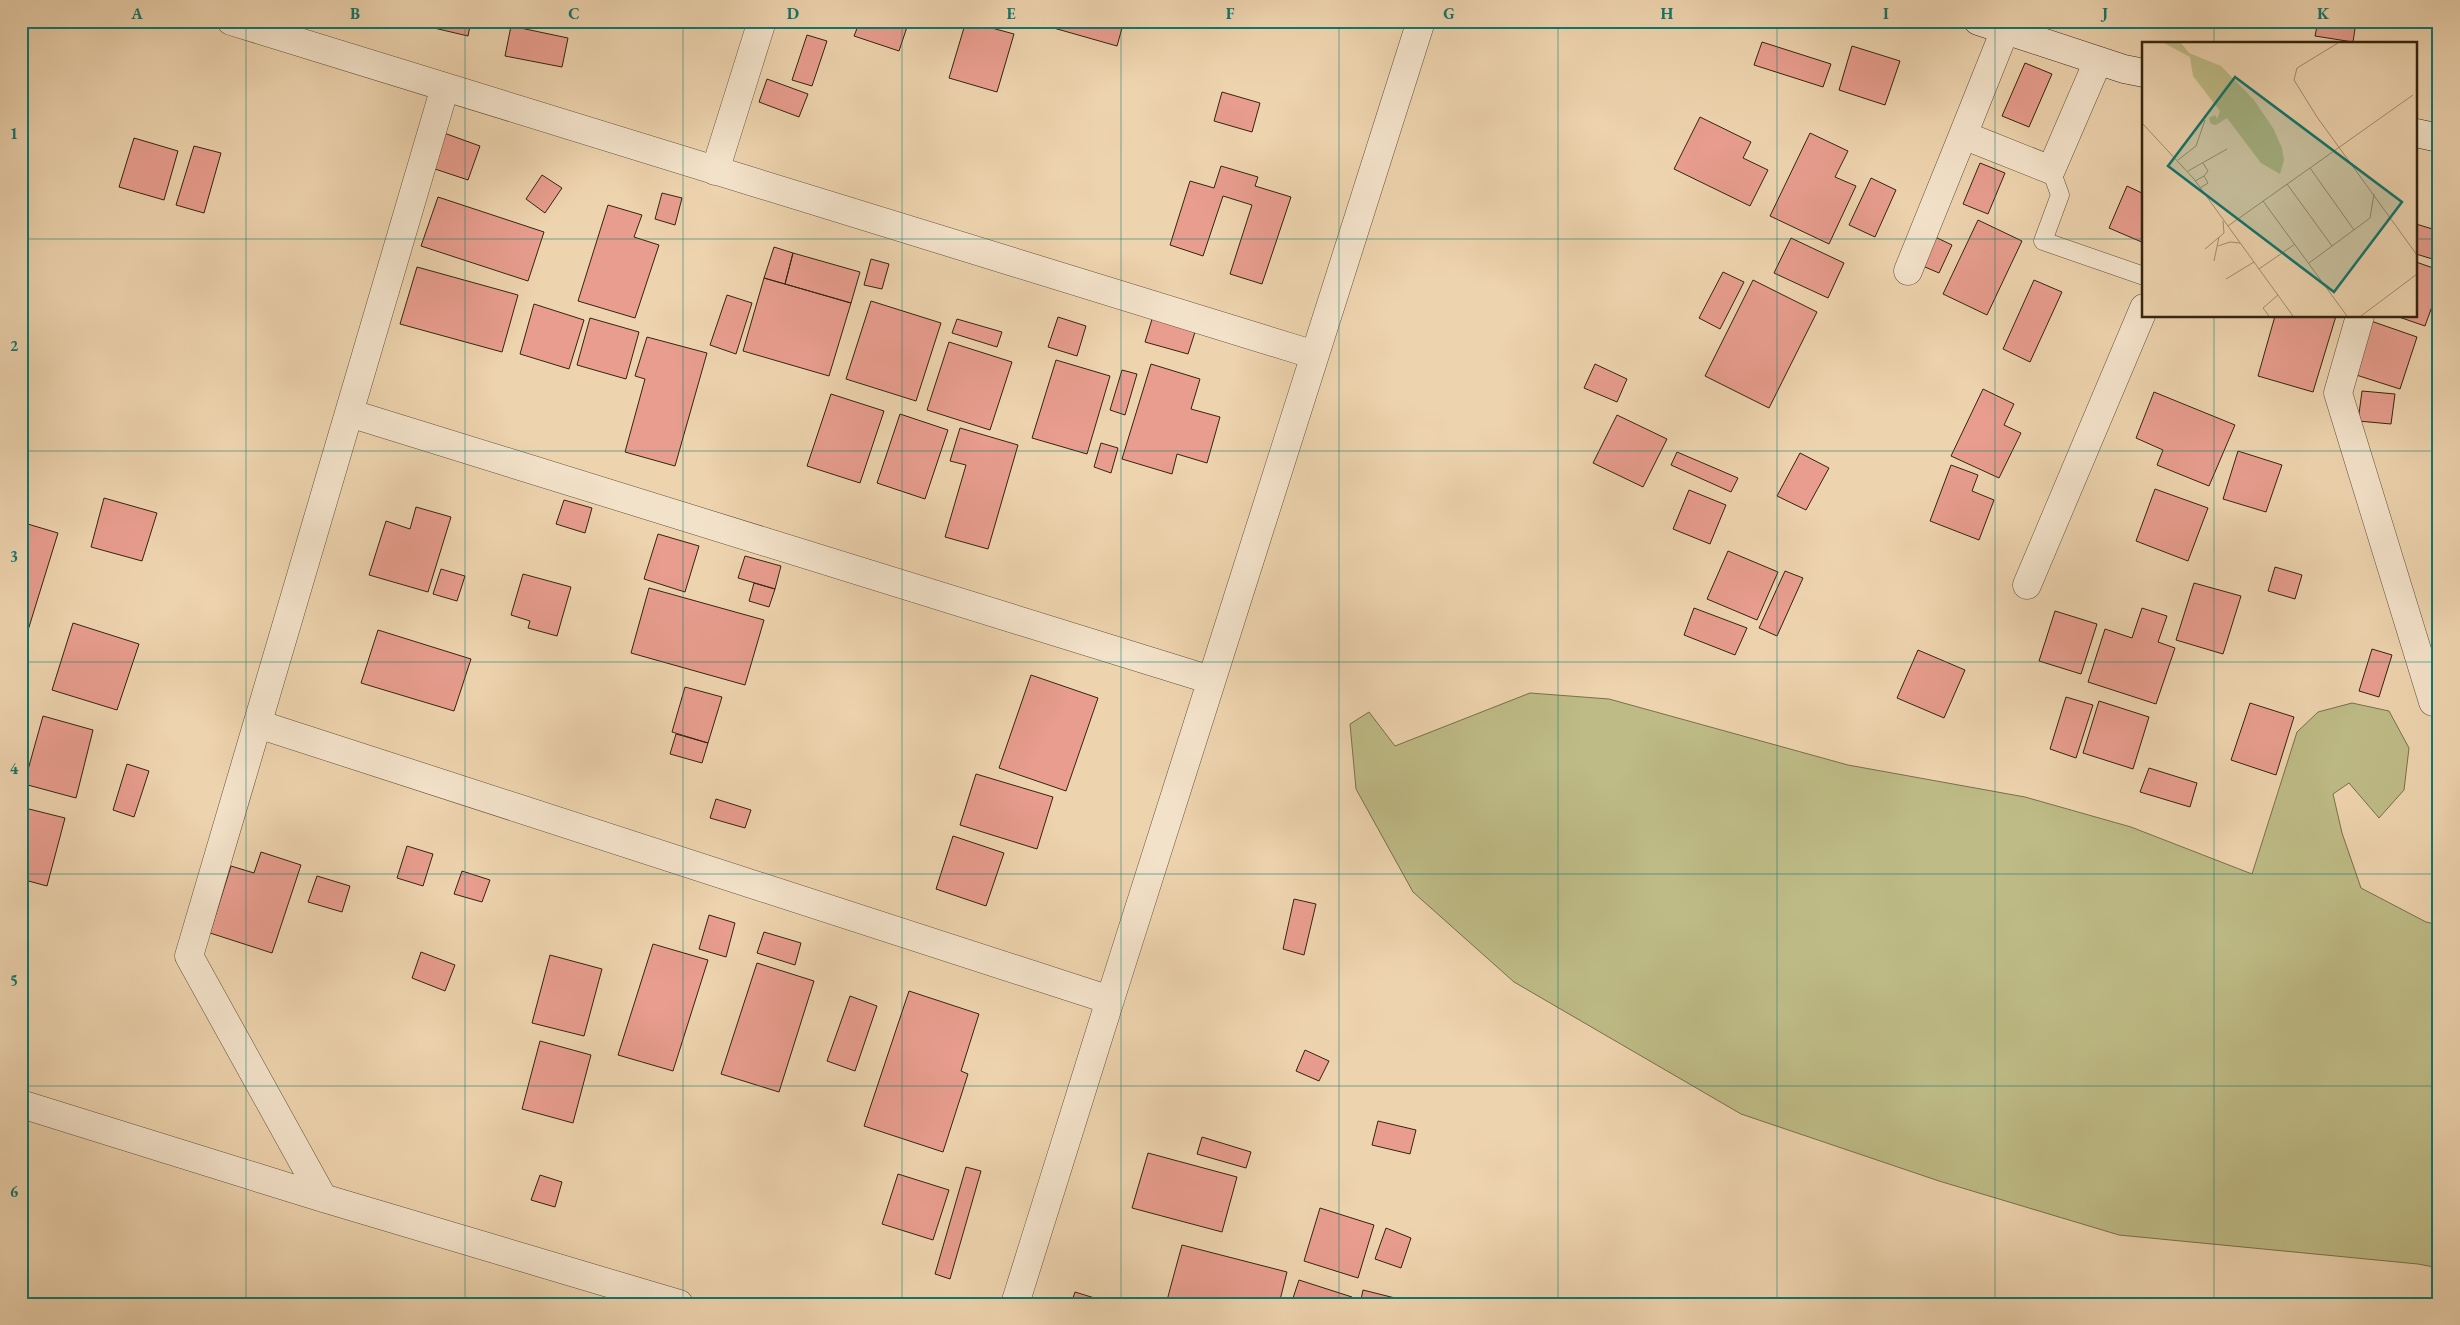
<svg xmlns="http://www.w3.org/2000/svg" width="2460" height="1325" viewBox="0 0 2460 1325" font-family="'EB Garamond',serif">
	<rect width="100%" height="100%" fill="#edd3ae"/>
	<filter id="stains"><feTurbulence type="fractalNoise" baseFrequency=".004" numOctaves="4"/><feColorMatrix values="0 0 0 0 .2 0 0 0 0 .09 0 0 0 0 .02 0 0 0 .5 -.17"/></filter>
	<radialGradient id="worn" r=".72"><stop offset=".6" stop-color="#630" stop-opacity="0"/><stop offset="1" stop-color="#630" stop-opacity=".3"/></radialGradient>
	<path fill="#bebb86" stroke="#79704a" d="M 1530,693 L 1609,699 L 1848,765 L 2025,797 L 2131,827 L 2252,874 L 2297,732 L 2318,712 L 2352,703 L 2389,711 L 2409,748 L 2404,790 L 2379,818 L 2349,783 L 2333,794 L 2342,833 L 2361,888 L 2426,922 L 2439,925 L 2439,1268 L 2418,1264 L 2119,1235 L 1939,1181 L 1741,1114 L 1514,982 L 1413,892 L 1356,789 L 1350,724 L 1369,712 L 1395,746 Z"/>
	<path fill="#e89d8e" stroke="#34240f" d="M 435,21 L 471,21 L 468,36 L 434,28 Z
		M 860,21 L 909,21 L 899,51 L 854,36 Z
		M 966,21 L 1014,34 L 997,92 L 949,78 Z
		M 1044,21 L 1124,21 L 1117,46 L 1043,25 Z
		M 2318,21 L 2356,22 L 2353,42 L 2315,36 Z
		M 511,26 L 568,38 L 562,67 L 505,56 Z
		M 807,35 L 827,41 L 812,86 L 792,80 Z
		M 1762,42 L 1831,64 L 1823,87 L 1754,65 Z
		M 1852,46 L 1900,61 L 1885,105 L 1839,90 Z
		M 2025,63 L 2052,74 L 2029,127 L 2002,116 Z
		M 767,79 L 808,94 L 799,117 L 759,102 Z
		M 1222,92 L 1260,103 L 1252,132 L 1214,121 Z
		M 1700,117 L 1751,142 L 1743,158 L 1768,170 L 1750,206 L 1674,169 Z
		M 444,133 L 480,146 L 468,180 L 432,168 Z
		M 1810,133 L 1848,151 L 1835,177 L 1856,186 L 1829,244 L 1770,216 Z
		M 134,138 L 178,151 L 164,200 L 119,187 Z
		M 194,146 L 221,153 L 204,213 L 176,205 Z
		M 1980,163 L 2005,173 L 1988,214 L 1963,204 Z
		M 1221,166 L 1258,177 L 1255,186 L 1291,197 L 1262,284 L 1230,274 L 1252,205 L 1223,196 L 1203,256 L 1170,245 L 1190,181 L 1214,188 Z
		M 542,175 L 562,188 L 545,213 L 526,199 Z
		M 1871,178 L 1896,190 L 1875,237 L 1849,225 Z
		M 2127,186 L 2144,194 L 2144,243 L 2109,228 Z
		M 662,193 L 682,198 L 675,225 L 655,219 Z
		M 438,197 L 544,232 L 528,281 L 421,246 Z
		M 608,205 L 642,215 L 634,237 L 659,245 L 635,318 L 578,301 Z
		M 1978,220 L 2022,241 L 1987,315 L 1943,294 Z
		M 2416,224 L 2439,231 L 2439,261 L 2416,254 Z
		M 1931,235 L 1952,245 L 1939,273 L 1918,264 Z
		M 1791,238 L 1844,263 L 1828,298 L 1774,273 Z
		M 774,247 L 793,253 L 785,284 L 764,278 Z
		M 793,253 L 860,272 L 851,303 L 785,284 Z
		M 871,259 L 889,264 L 882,289 L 864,285 Z
		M 2416,262 L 2439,270 L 2439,287 L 2425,326 L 2396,316 L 2416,316 Z
		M 417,267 L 518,295 L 502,352 L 400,324 Z
		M 1723,272 L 1744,282 L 1720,329 L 1699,318 Z
		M 764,278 L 851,303 L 829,376 L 743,351 Z
		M 1753,280 L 1817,312 L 1769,408 L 1705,376 Z
		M 2034,280 L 2062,292 L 2030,362 L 2003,349 Z
		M 727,295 L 752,303 L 736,354 L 710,345 Z
		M 871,301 L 941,323 L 916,401 L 846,379 Z
		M 534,304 L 584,320 L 569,369 L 520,354 Z
		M 1153,316 L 1196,329 L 1188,354 L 1145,342 Z
		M 2275,316 L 2336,316 L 2313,392 L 2258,376 Z
		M 1058,317 L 1086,326 L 1077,356 L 1048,347 Z
		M 590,318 L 639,332 L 626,379 L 577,365 Z
		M 957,319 L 1002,332 L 997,347 L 952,333 Z
		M 2368,320 L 2417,337 L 2400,389 L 2350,373 Z
		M 647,337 L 707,353 L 675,466 L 625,452 L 645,379 L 635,376 Z
		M 949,342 L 1012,362 L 990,430 L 927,410 Z
		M 1056,360 L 1110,376 L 1087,454 L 1032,438 Z
		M 1151,364 L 1200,379 L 1191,409 L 1220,417 L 1207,463 L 1177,454 L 1172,474 L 1122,459 Z
		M 1595,364 L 1627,379 L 1617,402 L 1584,388 Z
		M 1122,370 L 1137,374 L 1125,415 L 1110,410 Z
		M 1983,389 L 2014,404 L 2004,425 L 2021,433 L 1999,478 L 1951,456 Z
		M 2362,391 L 2395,394 L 2391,424 L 2358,421 Z
		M 2154,392 L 2235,425 L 2209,486 L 2157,465 L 2163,450 L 2136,438 Z
		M 831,394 L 884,411 L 860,483 L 807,466 Z
		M 900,414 L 948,430 L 925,499 L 877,483 Z
		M 1617,415 L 1667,439 L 1643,487 L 1593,463 Z
		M 960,428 L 1018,445 L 988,549 L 945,537 L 966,465 L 950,461 Z
		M 1101,443 L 1118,448 L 1111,473 L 1094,467 Z
		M 2238,451 L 2282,465 L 2266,512 L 2223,499 Z
		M 1677,452 L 1738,478 L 1731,492 L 1671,465 Z
		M 1800,453 L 1829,468 L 1806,510 L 1777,496 Z
		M 1951,465 L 1978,475 L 1972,491 L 1994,500 L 1979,540 L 1930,521 Z
		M 2155,489 L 2208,508 L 2188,561 L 2136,541 Z
		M 1689,490 L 1726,505 L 1710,544 L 1673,529 Z
		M 104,498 L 157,513 L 142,561 L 91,547 Z
		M 564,500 L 592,508 L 585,533 L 556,524 Z
		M 416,507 L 451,517 L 428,592 L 369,575 L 386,521 L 410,529 Z
		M 21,522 L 58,533 L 21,653 Z
		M 658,534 L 699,546 L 685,592 L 644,579 Z
		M 1728,551 L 1778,572 L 1757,620 L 1707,599 Z
		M 745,556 L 781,566 L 775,589 L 738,578 Z
		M 2275,567 L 2302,575 L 2295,599 L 2268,591 Z
		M 441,569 L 465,576 L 457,601 L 433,594 Z
		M 1785,571 L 1803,578 L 1777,636 L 1759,628 Z
		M 523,574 L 571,587 L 557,636 L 528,628 L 530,621 L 511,615 Z
		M 754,583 L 775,589 L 769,607 L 749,601 Z
		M 2194,583 L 2241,596 L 2223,654 L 2176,640 Z
		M 649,588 L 764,620 L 745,685 L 631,653 Z
		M 1694,608 L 1747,628 L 1735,655 L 1684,635 Z
		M 2142,608 L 2167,616 L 2158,642 L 2175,648 L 2156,704 L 2088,682 L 2105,629 L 2132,638 Z
		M 2055,611 L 2097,624 L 2081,674 L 2039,661 Z
		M 73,623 L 139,644 L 117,710 L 52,690 Z
		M 378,630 L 471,659 L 454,711 L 361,683 Z
		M 2372,649 L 2392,655 L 2379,697 L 2359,691 Z
		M 1918,650 L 1965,670 L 1944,718 L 1897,698 Z
		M 1031,675 L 1098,698 L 1066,791 L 999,768 Z
		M 685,687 L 722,697 L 708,743 L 672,732 Z
		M 2066,697 L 2093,705 L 2076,758 L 2050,749 Z
		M 2099,701 L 2149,717 L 2133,769 L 2083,753 Z
		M 2250,703 L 2294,717 L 2276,775 L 2231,760 Z
		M 43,716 L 93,730 L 76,798 L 24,784 Z
		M 676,734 L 708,743 L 702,763 L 670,754 Z
		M 127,764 L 149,771 L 134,817 L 113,810 Z
		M 2149,768 L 2197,783 L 2190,807 L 2140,792 Z
		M 976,774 L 1053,797 L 1037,849 L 960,825 Z
		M 716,799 L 751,810 L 745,828 L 710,818 Z
		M 21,807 L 65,818 L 47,886 L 21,879 Z
		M 953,836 L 1004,853 L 986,906 L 936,889 Z
		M 407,846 L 433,854 L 423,886 L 397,878 Z
		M 261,852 L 301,865 L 272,953 L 210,933 L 231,866 L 254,873 Z
		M 462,871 L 490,880 L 482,902 L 454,894 Z
		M 317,876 L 350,886 L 342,912 L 308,902 Z
		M 1294,899 L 1316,904 L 1304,955 L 1283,949 Z
		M 709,915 L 735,923 L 726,957 L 699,949 Z
		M 764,932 L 801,943 L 795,965 L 757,953 Z
		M 653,944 L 708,960 L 673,1071 L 618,1055 Z
		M 421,952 L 455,965 L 445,991 L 412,978 Z
		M 550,955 L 602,969 L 584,1036 L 532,1023 Z
		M 757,963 L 814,981 L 779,1092 L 721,1074 Z
		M 909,991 L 979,1014 L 961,1071 L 968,1074 L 943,1152 L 864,1126 Z
		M 850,996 L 877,1006 L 855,1071 L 827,1061 Z
		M 540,1041 L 591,1055 L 573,1123 L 522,1109 Z
		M 1305,1050 L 1329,1061 L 1319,1081 L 1296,1071 Z
		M 1378,1121 L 1416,1130 L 1410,1154 L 1372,1145 Z
		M 1202,1137 L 1251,1152 L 1246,1168 L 1197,1154 Z
		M 1148,1153 L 1237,1177 L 1222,1232 L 1132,1208 Z
		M 966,1167 L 981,1171 L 950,1279 L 935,1274 Z
		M 898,1174 L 949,1190 L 933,1240 L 882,1224 Z
		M 540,1175 L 562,1182 L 555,1207 L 531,1200 Z
		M 1320,1208 L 1374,1225 L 1358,1278 L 1304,1261 Z
		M 1386,1228 L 1411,1238 L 1401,1268 L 1375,1259 Z
		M 1182,1245 L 1287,1272 L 1279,1304 L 1166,1304 Z
		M 1299,1280 L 1352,1297 L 1350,1304 L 1291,1304 Z
		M 1363,1290 L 1395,1298 L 1393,1304 L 1360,1304 Z
		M 1075,1292 L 1114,1304 L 1071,1304 Z
		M 412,1298 L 441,1303 L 411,1304 Z"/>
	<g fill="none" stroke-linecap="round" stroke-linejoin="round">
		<g stroke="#625037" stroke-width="19">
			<path id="service" d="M 2051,170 L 2060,195 L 2043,241 L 2144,276"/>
		</g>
		<g stroke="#625037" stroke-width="29">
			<path id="minor" d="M 231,21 L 1315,355
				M 2005,30 L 1963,135 L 2051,170 L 2098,61
				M 715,171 L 762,21
				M 1908,271 L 1963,135
				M 2360,316 L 2338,393 L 2433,702
				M 349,413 L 1211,680
				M 2027,585 L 2144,308
				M 258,724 L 1110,1000
				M 21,1104 L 323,1198 L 679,1304
				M 323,1198 L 189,956 L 445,87
				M 1015,1304 L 1110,1000 L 1421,21"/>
		</g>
		<g stroke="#34240f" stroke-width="29">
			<path id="secondary" d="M 1978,21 L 2124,69 L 2144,73
				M 2416,133 L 2439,138"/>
		</g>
		<use href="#service" stroke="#f3e2ca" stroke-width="18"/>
		<use href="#minor" stroke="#f3e2ca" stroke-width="28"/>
		<use href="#secondary" stroke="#f3e2ca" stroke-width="28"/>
	</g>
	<path fill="none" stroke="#0f766e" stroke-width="1" stroke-opacity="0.55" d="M 246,21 L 246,1304M 465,21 L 465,1304M 683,21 L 683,1304M 902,21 L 902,1304M 1121,21 L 1121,1304M 1339,21 L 1339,1304M 1558,21 L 1558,1304M 1777,21 L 1777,1304M 1995,21 L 1995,1304M 2214,21 L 2214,44M 21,239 L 2144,239M 2416,239 L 2439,239M 2214,316 L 2214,1304M 21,451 L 2439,451M 21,662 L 2439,662M 21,874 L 2439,874M 21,1086 L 2439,1086"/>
	<g transform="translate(2142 42)">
		<rect width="275" height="275" fill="#edd3ae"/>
		<path d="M 22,1 L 39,1 L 47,11 L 79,24 L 112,58 L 131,86 L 140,106 L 142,118 L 138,132 L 119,121 L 85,76 L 74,83 L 69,82 L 67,76 L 73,73 L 75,77 L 78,69 L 51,34 L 48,15 Z" fill="#bebb86"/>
		<path fill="none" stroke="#a38d6e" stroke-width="1" d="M 196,1 L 155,26 L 152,38 L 175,75 L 275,213M 0,81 L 52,137 L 151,274M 36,118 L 54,104 L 63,78M 61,121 L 66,129 L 62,134M 168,126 L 212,188M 46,129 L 85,107M 53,139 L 62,134 L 66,141 L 58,146M 145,142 L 190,204M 121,159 L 205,274M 86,184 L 271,53M 76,204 L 88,200 L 98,201M 63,207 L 82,191 L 81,179M 72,219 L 77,195M 167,221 L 228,176 L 232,152M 117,227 L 153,202M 84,237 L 112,220M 127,274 L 121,266 L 136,253M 219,274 L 275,232"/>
		<path fill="#0f766e" fill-opacity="0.15" stroke="#0f766e" stroke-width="2.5" d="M 93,35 L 260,160 L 192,250 L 26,124 Z"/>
		<rect width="275" height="275" fill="none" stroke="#34240f" stroke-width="2.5"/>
	</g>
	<rect width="2460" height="1325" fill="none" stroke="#edd3ae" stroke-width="55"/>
	<rect x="28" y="28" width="2404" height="1270" fill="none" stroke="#0f766e" stroke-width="2"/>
	<g font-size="16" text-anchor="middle" font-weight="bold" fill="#0f766e">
		<text x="137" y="19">A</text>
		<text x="355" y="19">B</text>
		<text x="574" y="19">C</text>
		<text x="793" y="19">D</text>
		<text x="1011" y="19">E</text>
		<text x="1230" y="19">F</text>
		<text x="1449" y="19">G</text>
		<text x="1667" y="19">H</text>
		<text x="1886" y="19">I</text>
		<text x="2105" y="19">J</text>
		<text x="2323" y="19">K</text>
		<text x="14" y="139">1</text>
		<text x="14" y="351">2</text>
		<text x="14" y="562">3</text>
		<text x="14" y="774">4</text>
		<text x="14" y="986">5</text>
		<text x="14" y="1197">6</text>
	</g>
	<rect width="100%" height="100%" filter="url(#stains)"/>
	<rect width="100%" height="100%" fill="url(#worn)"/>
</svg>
